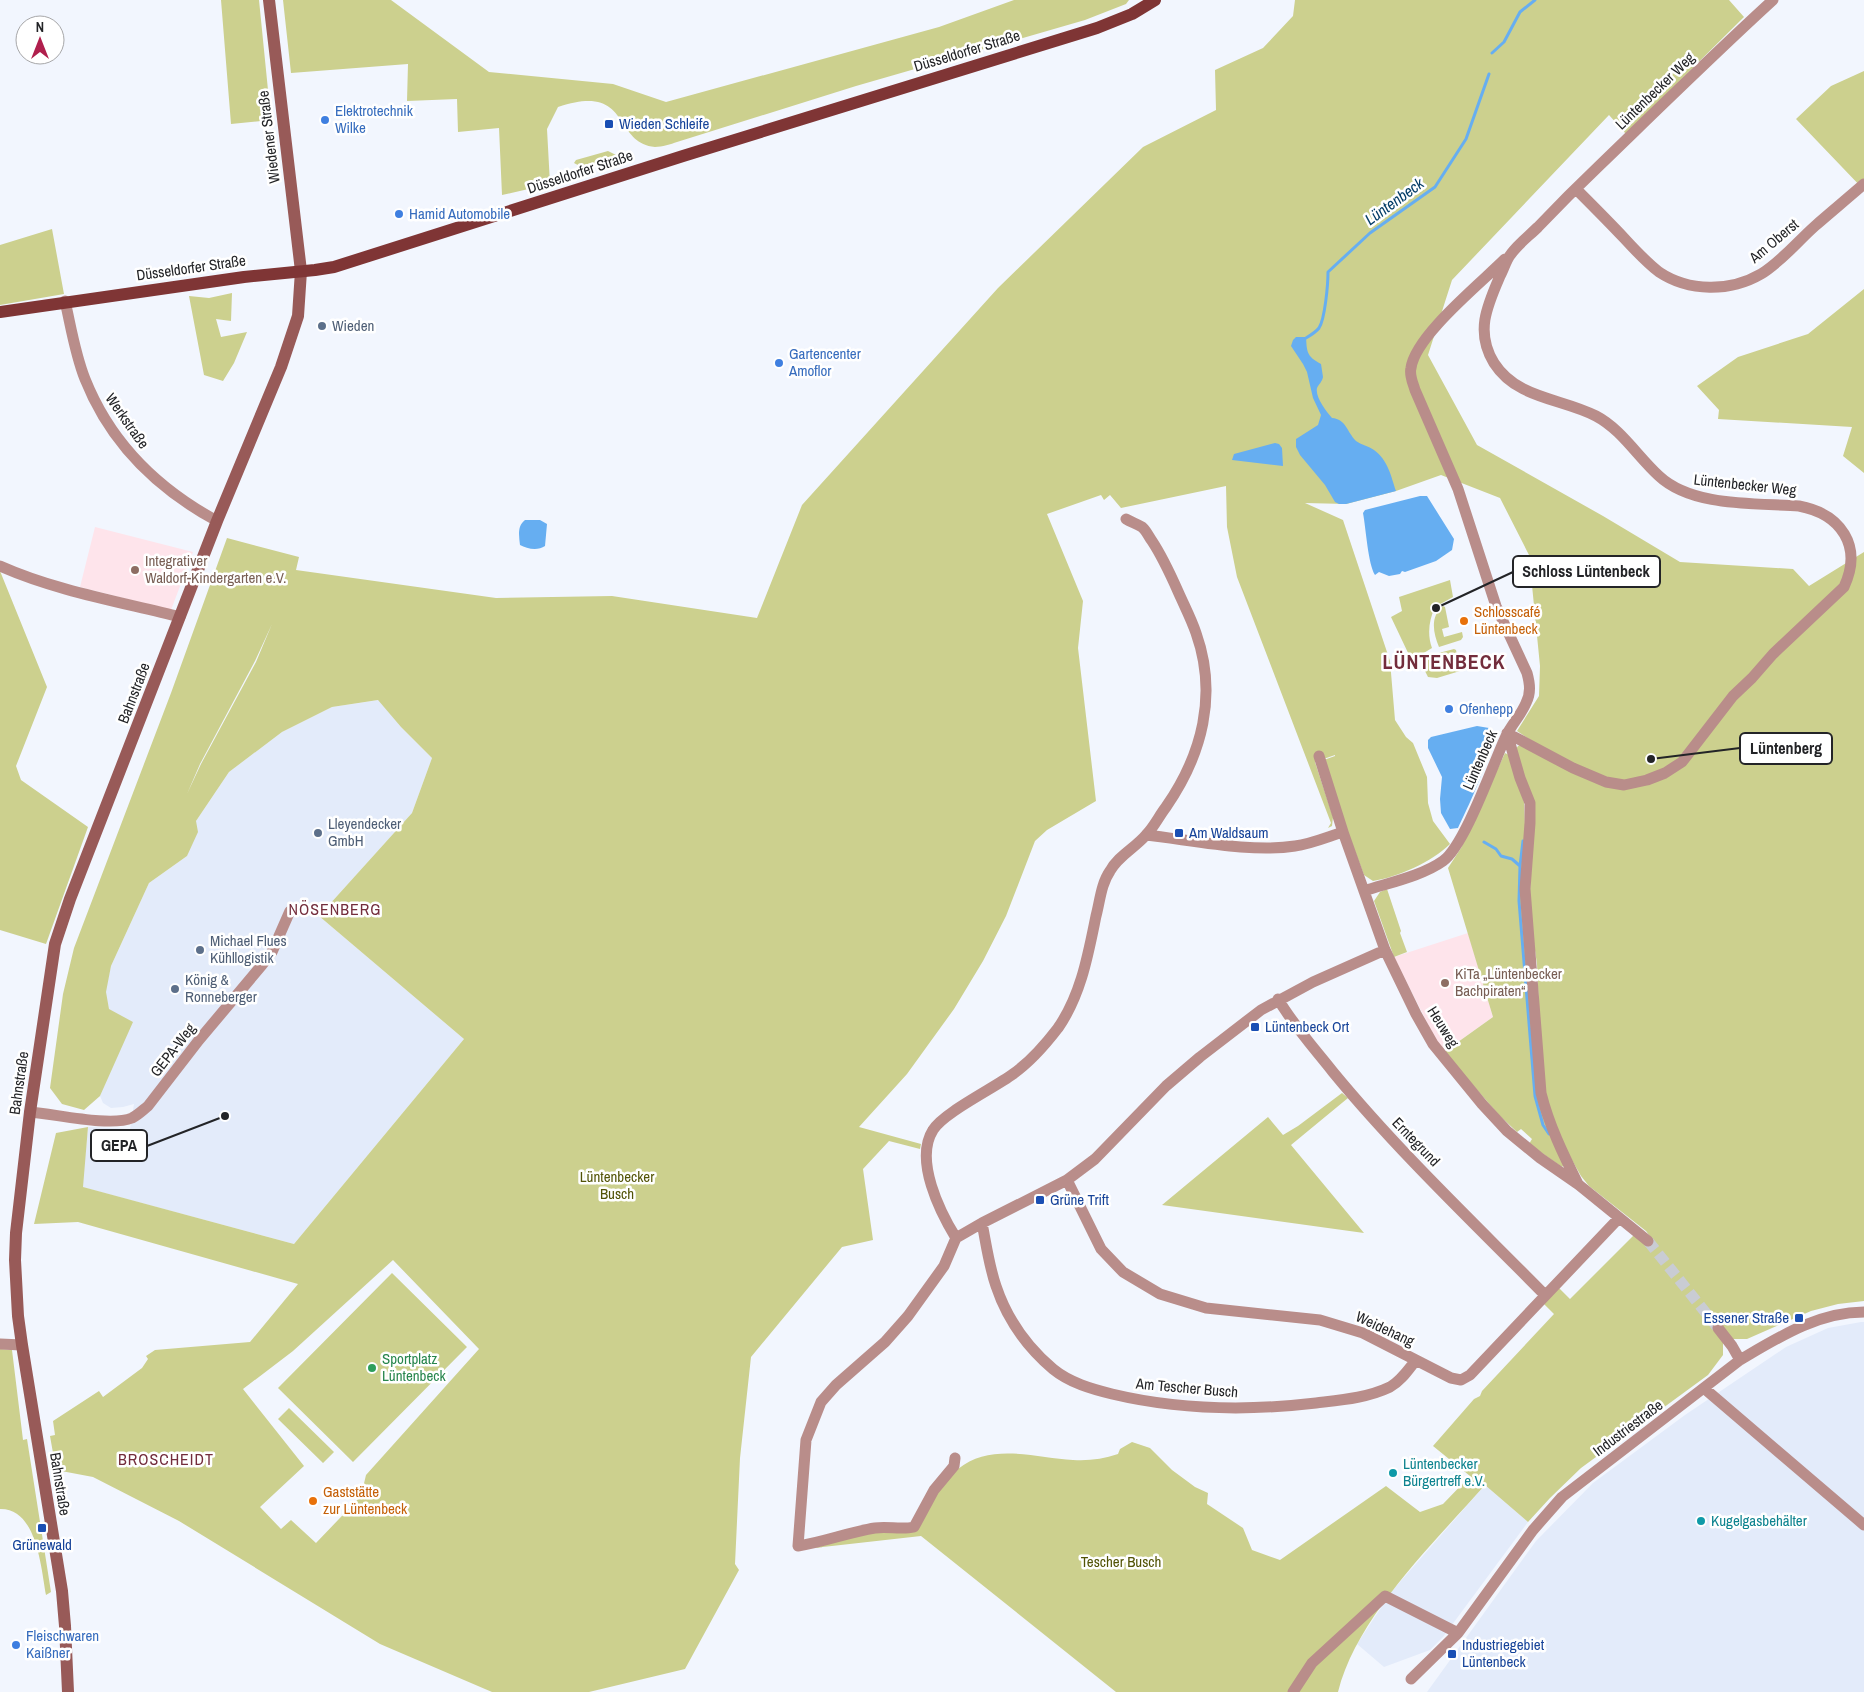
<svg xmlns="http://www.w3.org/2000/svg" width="1864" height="1692" viewBox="0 0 1864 1692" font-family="'Archivo Narrow',sans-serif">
	<rect width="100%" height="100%" fill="#f2f6fe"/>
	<path fill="#e3ebfa" d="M 379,700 L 401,727 L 432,758 L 412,813 L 319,916 L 464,1039 L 294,1244 L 82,1187 L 88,1127 L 130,1129 L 134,1104 L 123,1107 L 111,1108 L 103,1103 L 100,1096 L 112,1067 L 109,1009 L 105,992 L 111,966 L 149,883 L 187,856 L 196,821 L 229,772 L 282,732 L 332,707 Z
		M 1861,1322 L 1864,1322 L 1864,1692 L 1427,1692 L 1536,1541 L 1593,1483 L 1685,1415 L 1786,1347 L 1828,1328 Z
		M 1485,1485 L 1528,1522 L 1443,1637 L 1430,1650 L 1384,1667 L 1357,1644 L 1392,1591 Z"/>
	<path fill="#fee4eb" d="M 95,527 L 193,552 L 171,610 L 80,587 Z
		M 1468,933 L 1493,1017 L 1444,1052 L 1436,1040 L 1394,957 Z"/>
	<path fill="#ccd08e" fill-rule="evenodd" d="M 221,0 L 259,0 L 271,120 L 231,124 Z
		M 283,0 L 391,0 L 489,72 L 613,84 L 666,102 L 939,27 L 1014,0 L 1129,0 L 1126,4 L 1085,20 L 856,86 L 677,142 C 671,144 662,147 655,147 C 612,143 632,82 558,107 L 547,129 L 550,184 L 502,195 L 499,128 L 458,132 L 457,99 L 407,101 L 408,64 L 291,73 Z
		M 1295,0 L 1729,0 L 1744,17 L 1626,134 L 1609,115 L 1452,280 L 1428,355 L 1477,445 L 1603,516 L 1680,562 L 1793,569 L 1809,586 L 1864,552 L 1864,1301 L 1838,1304 L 1811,1311 L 1747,1339 L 1733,1339 L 1723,1342 L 1723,1355 L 1708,1375 L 1581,1468 L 1550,1498 L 1528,1522 L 1485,1485 C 1434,1543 1357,1616 1338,1692 L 1116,1692 L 921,1536 L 814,1548 L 878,1530 L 904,1533 C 921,1512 937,1486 958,1469 C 991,1442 1036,1458 1073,1460 C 1089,1461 1103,1459 1118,1454 L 1120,1449 L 1132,1442 L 1150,1448 L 1172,1470 L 1195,1487 L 1208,1493 L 1207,1504 L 1243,1528 L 1252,1550 L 1280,1560 L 1386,1486 L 1420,1512 L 1443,1504 L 1470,1476 L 1433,1446 L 1474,1399 L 1480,1396 L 1482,1391 L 1554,1314 L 1543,1303 L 1558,1287 L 1570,1299 L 1634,1235 L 1652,1239 L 1646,1231 L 1589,1186 L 1581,1176 L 1560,1139 L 1546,1098 L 1540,1032 L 1537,964 L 1531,923 L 1530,890 L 1534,823 L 1516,749 L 1518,746 L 1532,741 L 1517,731 L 1539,696 L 1540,666 L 1529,555 L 1500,498 L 1441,475 L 1396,491 L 1346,504 L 1305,503 L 1343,520 L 1390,661 L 1395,720 L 1406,737 L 1413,743 L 1427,777 L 1428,803 L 1433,821 L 1450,844 C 1432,862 1398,877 1373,881 L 1364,875 L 1321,761 L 1335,756 L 1335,755 L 1315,762 L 1333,817 L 1332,826 L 1328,828 L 1331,823 L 1237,577 L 1227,527 L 1226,486 L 1121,508 L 1110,495 L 1104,500 L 1101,495 L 1047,514 L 1083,601 L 1078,648 L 1096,801 L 1047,830 L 1035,841 L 1006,916 L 983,961 L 954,1009 L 907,1074 L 859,1127 L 921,1144 L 920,1149 L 889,1141 L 863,1169 L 873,1240 L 842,1247 L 751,1357 L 740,1458 L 735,1564 L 739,1570 L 685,1669 L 589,1692 L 492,1692 L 380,1644 L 179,1521 L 93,1477 L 56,1470 L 50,1436 L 55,1435 L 53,1421 L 99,1391 L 103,1397 L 142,1368 L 148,1359 L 146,1356 L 155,1350 L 250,1342 L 298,1284 L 78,1222 L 34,1224 L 56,1133 L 88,1127 L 83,1187 L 294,1244 L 464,1039 L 319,916 L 412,813 L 432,758 L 401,727 L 378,700 L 332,707 L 282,732 L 229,772 L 196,821 L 198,832 L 187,856 L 149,883 L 111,966 L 106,992 L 109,1009 L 133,1022 L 100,1096 L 84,1110 L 62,1104 L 50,1088 L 63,994 L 74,948 L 171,693 L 227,538 L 299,557 L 296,570 L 496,598 L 612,596 L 757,618 L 802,505 L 998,288 L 1143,147 L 1216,110 L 1215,70 L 1263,48 L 1293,16 ZM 272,624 L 256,662 L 201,764 L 187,794 L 200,764 L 255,661 ZM 393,1260 L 479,1349 L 366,1475 L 361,1496 L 316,1543 L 291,1520 L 281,1529 L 260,1507 L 304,1466 L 243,1389 L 293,1351 Z
		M 1864,71 L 1864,190 L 1796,119 L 1831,86 Z
		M 608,151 L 616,155 L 617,160 C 604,164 587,171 574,163 L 576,160 Z
		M 52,229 L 64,294 L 0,305 L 0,245 Z
		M 1864,289 L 1864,473 L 1843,456 L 1852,427 L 1718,419 L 1719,410 L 1697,386 L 1738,357 L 1808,334 Z
		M 232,293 L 231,321 L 216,319 L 221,337 L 247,332 L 234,363 L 223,381 L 204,375 L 189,296 L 209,298 Z
		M 0,571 L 47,687 L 16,766 L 21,780 L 88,827 L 46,944 L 0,930 Z
		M 1450,580 L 1453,597 L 1435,607 C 1429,620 1427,634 1432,648 L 1417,657 L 1410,657 L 1391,617 L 1402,611 L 1399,597 Z
		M 1443,606 L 1445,607 L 1449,627 L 1442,629 L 1444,637 L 1462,632 L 1463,637 L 1461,640 L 1439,647 C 1433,633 1430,616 1443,606 Z
		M 1454,649 L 1456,650 L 1460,671 L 1437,678 L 1428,677 L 1424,669 L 1425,660 L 1435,654 Z
		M 1505,753 L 1509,755 L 1524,802 L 1536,1077 L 1564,1165 L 1562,1167 L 1529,1144 L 1532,1139 L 1521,1129 L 1517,1132 L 1499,1115 L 1444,1052 L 1493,1017 L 1448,868 L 1461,848 Z
		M 1387,889 L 1401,931 L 1400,933 L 1407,952 L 1394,957 L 1374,901 L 1380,892 Z
		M 1342,1093 L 1348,1098 L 1291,1145 L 1364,1233 L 1162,1205 L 1268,1117 L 1283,1135 L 1298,1126 Z
		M 392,1273 L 467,1347 L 353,1462 L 278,1388 Z
		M 0,1349 L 12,1350 L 23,1440 L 27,1439 L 51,1592 L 46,1595 C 41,1568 37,1508 0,1509 Z
		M 289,1408 L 334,1452 L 323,1463 L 278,1419 Z"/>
	<path fill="#66aef1" d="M 1296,337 L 1306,337 C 1307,351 1306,356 1321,364 L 1323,377 C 1322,382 1319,384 1317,388 C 1315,397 1326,411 1332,418 C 1346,419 1347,432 1356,441 C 1361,445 1369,446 1374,450 C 1388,460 1391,476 1396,491 L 1346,504 L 1339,504 L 1335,502 L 1325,485 L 1300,455 L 1296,447 L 1296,439 L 1318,425 L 1321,415 L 1313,398 L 1307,372 L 1303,364 L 1291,346 L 1293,340 Z
		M 1275,443 L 1279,444 L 1282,448 L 1283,466 L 1232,460 L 1234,454 Z
		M 1420,496 L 1427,496 L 1454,539 L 1452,550 L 1436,561 L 1405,572 L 1402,571 L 1400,574 L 1389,576 L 1379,572 L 1375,575 C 1368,564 1366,529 1363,513 L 1365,510 Z
		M 525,520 L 540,520 L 547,524 L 545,546 C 538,551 527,549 520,545 C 519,536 517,526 525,520 Z
		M 1477,726 L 1489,728 C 1498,746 1467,809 1458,828 L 1450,829 L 1441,813 L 1440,799 L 1442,777 L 1428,748 L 1428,740 L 1431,737 Z"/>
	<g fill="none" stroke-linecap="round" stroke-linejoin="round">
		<path stroke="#66aef1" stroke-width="3" d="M 1492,53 L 1504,42 L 1520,12 L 1535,0
			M 1306,338 C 1311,335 1316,332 1319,328 C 1325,319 1328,284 1328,272 L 1370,233 L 1435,187 L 1466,139 L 1489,74
			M 1484,842 L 1496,849 L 1501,856 L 1512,859 L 1520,866 L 1519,901 L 1535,1096 L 1543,1125 L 1549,1134
			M 1520,866 L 1523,841"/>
		<path stroke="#c9ccd3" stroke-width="11" stroke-dasharray="11 5.5" stroke-linecap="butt" d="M 1648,1241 L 1718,1328"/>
		<path stroke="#b98d8a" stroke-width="11" d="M 1576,189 C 1592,205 1608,221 1624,238 C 1635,250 1646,262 1659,272 C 1689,292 1730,292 1761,274 C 1781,262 1797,242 1815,226 C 1831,212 1848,198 1864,184
			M 65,301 C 71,327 75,354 85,379 C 110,442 158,489 217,521
			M 0,566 C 56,591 121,602 180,617
			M 1507,733 L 1573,768 L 1606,782 L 1624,785 L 1647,780 L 1665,773 L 1682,762 L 1733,696 L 1752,678 L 1773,654 L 1844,587 C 1863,546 1841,514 1799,506 C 1755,503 1692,507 1659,476 C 1638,457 1621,429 1596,416 C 1561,398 1517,399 1494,363 C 1475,332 1487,306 1500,276 C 1504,269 1506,260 1511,254 C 1518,244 1529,236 1538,227 C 1558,206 1579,185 1600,165 C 1657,110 1714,54 1773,0
			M 1507,733 L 1520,778 L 1530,803 L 1530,823 L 1525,889 L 1541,1093 C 1549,1125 1563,1154 1578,1184
			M 1319,756 L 1343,832 L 1385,950 L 1416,1014 L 1433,1044 L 1482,1104 L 1507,1131 L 1540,1158 L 1579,1185 L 1648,1241
			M 1146,835 C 1191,840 1252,853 1295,846 C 1311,844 1327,837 1343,832
			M 1364,891 C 1388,883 1422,876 1443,861 C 1465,845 1493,764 1506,736 C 1512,724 1521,715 1526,703 C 1531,693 1530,684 1527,673 L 1496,606 L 1458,489 L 1415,390 C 1413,383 1409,375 1411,368 C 1415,336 1481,283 1505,259
			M 1278,999 C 1294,1026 1314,1048 1333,1072 C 1398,1151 1473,1222 1545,1295
			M 30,1112 C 56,1114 110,1127 132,1118 C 138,1115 143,1110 148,1106 L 199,1040 L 262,965 L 272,952 L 290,911
			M 1067,1180 L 1101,1249 L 1123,1272 L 1160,1294 L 1206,1308 L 1320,1320 L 1363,1333 L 1451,1378 L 1461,1380 L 1470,1375 L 1619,1218
			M 982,1223 C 986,1243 989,1266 996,1286 C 1007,1319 1026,1346 1053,1369 C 1070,1383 1092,1389 1112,1394 C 1179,1410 1248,1411 1316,1403 C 1341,1400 1367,1398 1390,1387 C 1401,1381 1408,1370 1416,1360
			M 956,1238 C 940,1212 914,1160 933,1130 C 943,1113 994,1088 1013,1074 C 1030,1062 1045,1045 1058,1028 C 1081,995 1088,955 1096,916 C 1100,901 1101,884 1110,871 C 1118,856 1135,848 1146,835 C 1154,827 1159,816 1166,807 C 1202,755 1218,695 1196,633 C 1192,621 1186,609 1181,598 C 1172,578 1164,559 1152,541 C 1149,537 1146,530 1142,527 C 1137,524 1131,522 1126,519
			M 1718,1328 L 1732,1346 L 1740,1360
			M 0,1344 L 22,1345
			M 1705,1389 L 1864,1525
			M 955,1458 L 954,1466 L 934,1490 L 914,1527 C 901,1530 888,1526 875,1528 C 849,1532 824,1542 798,1546 L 806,1440 L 821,1402 L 836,1385 L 885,1342 L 908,1316 L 944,1266 L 956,1238 L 982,1223 L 1067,1180 L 1095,1159 L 1166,1086 L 1200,1057 L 1261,1010 L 1313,982 L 1385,950
			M 1411,1679 L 1458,1633 L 1533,1530 L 1562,1497 L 1740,1360 C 1779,1337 1818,1312 1864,1312
			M 1293,1692 L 1312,1663 L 1385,1596 L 1458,1633"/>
		<path stroke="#985a58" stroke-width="12" d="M 68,1692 L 65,1626 L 62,1591 L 22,1345 L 18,1316 L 15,1260 L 16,1233 L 30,1112 L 55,944 L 70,899 L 217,521 L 281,367 L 298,316 L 301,271 L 269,0"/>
		<path stroke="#7f3535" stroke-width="12" d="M 0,312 L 244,277 L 315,270 L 334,267 L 683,156 L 1097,28 L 1132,14 L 1155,0"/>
	</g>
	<g fill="#3f7fe0" stroke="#fff" stroke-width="2">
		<circle cx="325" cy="120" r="5"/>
		<circle cx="399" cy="214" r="5"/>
		<circle cx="779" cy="363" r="5"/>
		<circle cx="1449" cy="709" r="5"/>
		<circle cx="16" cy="1645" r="5"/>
	</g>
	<g fill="#1a4fb4" stroke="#fff" stroke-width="2">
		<rect x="604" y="119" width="10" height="10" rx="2.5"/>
		<rect x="1174" y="828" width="10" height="10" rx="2.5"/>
		<rect x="1250" y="1022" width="10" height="10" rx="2.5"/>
		<rect x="1035" y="1195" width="10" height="10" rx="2.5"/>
		<rect x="1794" y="1313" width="10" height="10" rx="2.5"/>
		<rect x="37" y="1523" width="10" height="10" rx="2.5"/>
		<rect x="1447" y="1649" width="10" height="10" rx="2.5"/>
	</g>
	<g fill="#5c6f8a" stroke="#fff" stroke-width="2">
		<circle cx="322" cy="326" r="5"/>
		<circle cx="318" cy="833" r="5"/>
		<circle cx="200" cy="950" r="5"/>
		<circle cx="175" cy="989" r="5"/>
	</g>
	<g fill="#8d6e63" stroke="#fff" stroke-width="2">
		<circle cx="135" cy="570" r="5"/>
		<circle cx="1445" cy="983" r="5"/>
	</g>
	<g fill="#e8710a" stroke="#fff" stroke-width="2">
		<circle cx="1464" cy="621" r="5"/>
		<circle cx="313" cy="1501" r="5"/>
	</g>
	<circle fill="#2e9e5b" stroke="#fff" stroke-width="2" cx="372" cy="1368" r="5"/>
	<g fill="#0f9aa8" stroke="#fff" stroke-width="2">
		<circle cx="1393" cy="1473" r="5"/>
		<circle cx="1701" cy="1521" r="5"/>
	</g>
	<g text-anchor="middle" stroke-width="5" stroke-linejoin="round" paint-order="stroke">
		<g font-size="15" fill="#232427" stroke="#fff">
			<text transform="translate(967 51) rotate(-17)" y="5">Düsseldorfer Straße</text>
			<text transform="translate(1655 91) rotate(-44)" y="5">Lüntenbecker Weg</text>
			<text transform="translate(269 137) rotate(-97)" y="5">Wiedener Straße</text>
			<text transform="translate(580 172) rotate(-18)" y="5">Düsseldorfer Straße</text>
			<text transform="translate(1774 241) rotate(-40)" y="5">Am Oberst</text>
			<text transform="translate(191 268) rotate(-8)" y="5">Düsseldorfer Straße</text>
			<text transform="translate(127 421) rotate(55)" y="5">Werkstraße</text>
			<text transform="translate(1745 485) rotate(6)" y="5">Lüntenbecker Weg</text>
			<text transform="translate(134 693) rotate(-69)" y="5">Bahnstraße</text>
			<text transform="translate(1480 760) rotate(-66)" y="5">Lüntenbeck</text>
			<text transform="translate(1443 1027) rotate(58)" y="5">Heuweg</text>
			<text transform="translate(173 1050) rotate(-52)" y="5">GEPA-Weg</text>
			<text transform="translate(19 1083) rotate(-82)" y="5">Bahnstraße</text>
			<text transform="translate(1416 1142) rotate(46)" y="5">Erntegrund</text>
			<text transform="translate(1385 1329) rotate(25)" y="5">Weidehang</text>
			<text transform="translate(1187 1388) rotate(5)" y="5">Am Tescher Busch</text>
			<text transform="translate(1628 1428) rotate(-37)" y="5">Industriestraße</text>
			<text transform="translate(60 1484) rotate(81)" y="5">Bahnstraße</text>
		</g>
		<g font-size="15" fill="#366cbe" stroke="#fff" text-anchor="start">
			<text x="335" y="116">Elektrotechnik<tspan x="335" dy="17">Wilke</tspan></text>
			<text x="409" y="219">Hamid Automobile</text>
			<text x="789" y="359">Gartencenter<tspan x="789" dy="17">Amoflor</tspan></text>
			<text x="1459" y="714">Ofenhepp</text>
			<text x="26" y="1641">Fleischwaren<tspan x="26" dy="17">Kaißner</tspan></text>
		</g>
		<g font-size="15" fill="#164399" stroke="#fff" text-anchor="start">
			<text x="619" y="129">Wieden Schleife</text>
			<text x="1189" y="838">Am Waldsaum</text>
			<text x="1265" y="1032">Lüntenbeck Ort</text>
			<text x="1050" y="1205">Grüne Trift</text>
			<text x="1789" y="1323" text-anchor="end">Essener Straße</text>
			<text x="42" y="1550" text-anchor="middle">Grünewald</text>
			<text x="1462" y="1650">Industriegebiet<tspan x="1462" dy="17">Lüntenbeck</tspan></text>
		</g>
		<g font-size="15" fill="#4e5e75" stroke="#fff" text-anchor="start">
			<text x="332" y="331">Wieden</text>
			<text x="328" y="829">Lleyendecker<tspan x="328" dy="17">GmbH</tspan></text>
			<text x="210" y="946">Michael Flues<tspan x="210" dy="17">Kühllogistik</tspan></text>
			<text x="185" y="985">König &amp;<tspan x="185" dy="17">Ronneberger</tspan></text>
		</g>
		<g font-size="15" fill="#785e54" stroke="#fff" text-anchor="start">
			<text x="145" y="566">Integrativer<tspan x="145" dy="17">Waldorf-Kindergarten e.V.</tspan></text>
			<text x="1455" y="979">KiTa „Lüntenbecker<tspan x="1455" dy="17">Bachpiraten“</tspan></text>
		</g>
		<g font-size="15" fill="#c56008" stroke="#fff" text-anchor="start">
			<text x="1474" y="617">Schlosscafé<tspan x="1474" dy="17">Lüntenbeck</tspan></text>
			<text x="323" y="1497">Gaststätte<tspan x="323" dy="17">zur Lüntenbeck</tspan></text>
		</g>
		<g font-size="15" fill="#525306" stroke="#fff">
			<text x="617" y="1182">Lüntenbecker<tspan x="617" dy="17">Busch</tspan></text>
			<text x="1121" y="1567">Tescher Busch</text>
		</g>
		<g font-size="15" fill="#27864d" stroke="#fff" text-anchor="start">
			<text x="382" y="1364">Sportplatz<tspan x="382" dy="17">Lüntenbeck</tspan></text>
		</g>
		<g font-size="15" fill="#0d838f" stroke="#fff" text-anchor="start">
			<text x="1403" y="1469">Lüntenbecker<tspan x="1403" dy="17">Bürgertreff e.V.</tspan></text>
			<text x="1711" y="1526">Kugelgasbehälter</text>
		</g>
		<g font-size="16" font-style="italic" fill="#043d67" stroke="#fff">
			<text transform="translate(1394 201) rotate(-36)" y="6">Lüntenbeck</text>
		</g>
		<g font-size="16" letter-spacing="1" fill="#732d3c" stroke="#fff">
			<text x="335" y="915">NÖSENBERG</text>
			<text x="166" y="1465">BROSCHEIDT</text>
		</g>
		<g font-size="20" font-weight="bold" letter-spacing="1" fill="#732d3c" stroke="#fff">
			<text x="1444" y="669">LÜNTENBECK</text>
		</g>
	</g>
	<path fill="none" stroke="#232427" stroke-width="2" d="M1436 608L1513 572M1651 759L1740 748M225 1116L147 1146"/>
	<g fill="#232427" stroke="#fff" stroke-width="2">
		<circle cx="1436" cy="608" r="5"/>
		<circle cx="1651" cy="759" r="5"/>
		<circle cx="225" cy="1116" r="5"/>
	</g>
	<g fill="#fff" stroke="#232427" stroke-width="2">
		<rect x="1513" y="556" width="147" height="31" rx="5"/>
		<rect x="1740" y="733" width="92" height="31" rx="5"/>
		<rect x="91" y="1130" width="56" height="31" rx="5"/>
	</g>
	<g font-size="16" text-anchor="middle" font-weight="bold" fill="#232427">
		<text x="1586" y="577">Schloss Lüntenbeck</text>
		<text x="1786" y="754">Lüntenberg</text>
		<text x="119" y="1151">GEPA</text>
	</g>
	<g transform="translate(40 40)"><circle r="24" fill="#ffffff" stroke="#a7a7a9"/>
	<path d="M0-4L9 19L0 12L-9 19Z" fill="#b01f4d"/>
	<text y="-8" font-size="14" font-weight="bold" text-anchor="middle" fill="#232427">N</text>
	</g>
</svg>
